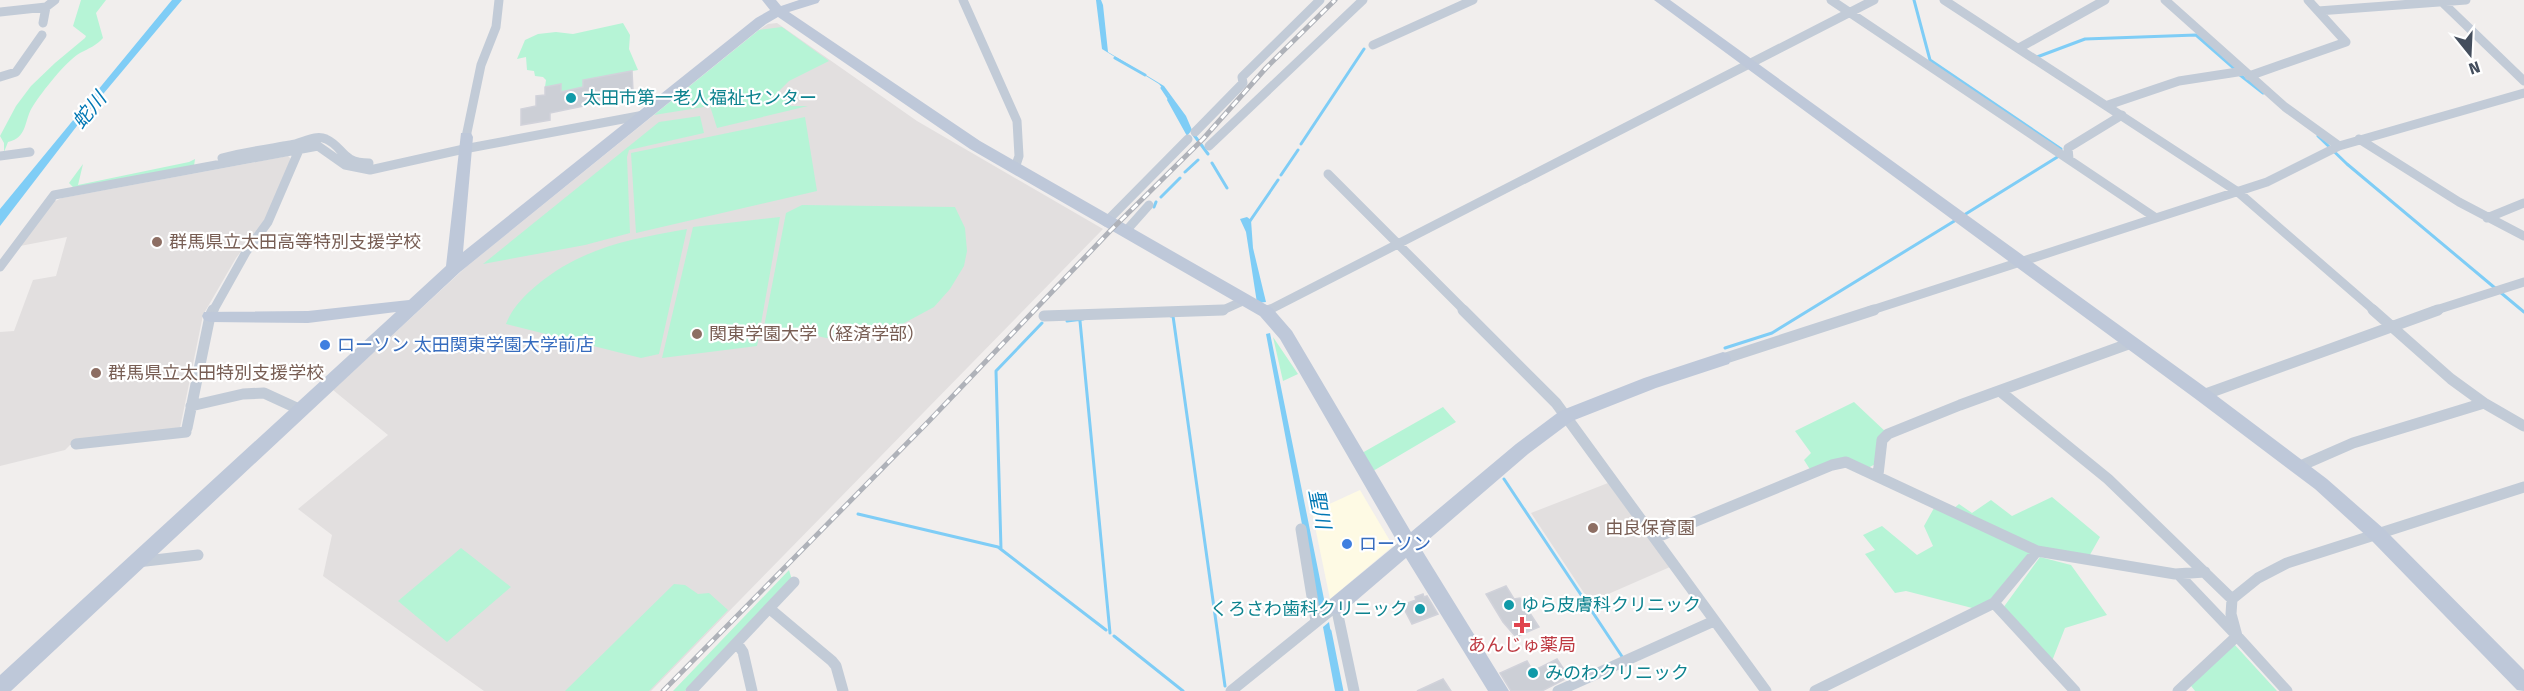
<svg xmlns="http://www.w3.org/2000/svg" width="2524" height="691" viewBox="0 0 2524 691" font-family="'Fira Sans','Noto Sans JP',sans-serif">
	<rect width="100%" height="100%" fill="#f1eeed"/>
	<path fill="#fefae4" d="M 1360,490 L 1393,546 L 1330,599 L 1312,512 Z"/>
	<path fill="#e2dfdf" d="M 777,23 L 917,121 L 1103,229 L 651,691 L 484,691 L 323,576 L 332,535 L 298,509 L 388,435 L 333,390 L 466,267 L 759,30 L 768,24 Z
		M 288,156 L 291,159 L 265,220 L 236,258 L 203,315 L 179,433 L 70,445 L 65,450 L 0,466 L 0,332 L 14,331 L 33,280 L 56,276 L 67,237 L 20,246 L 53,202 L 62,198 Z
		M 1608,483 L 1670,567 L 1590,602 L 1531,513 Z"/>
	<path fill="#b6f4d6" d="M 81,0 L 106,0 L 96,13 L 103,38 C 97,45 88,49 80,53 C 66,61 42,92 33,106 C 24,119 28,138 8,142 L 4,152 L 4,143 L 0,136 L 16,106 L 31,86 L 55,63 L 85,38 L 86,36 L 73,26 Z
		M 623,23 L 630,35 L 629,49 L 638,70 L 583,80 L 583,87 L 561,92 L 545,87 L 546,80 L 543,77 L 535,76 L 534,71 L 527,70 L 526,57 L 517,59 L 525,40 L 538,34 L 556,32 L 573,34 Z
		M 782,27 L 829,61 L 789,81 L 778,92 L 791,106 L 808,106 L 717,128 L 710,106 L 654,115 L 759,30 Z
		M 700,116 L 704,133 L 629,150 L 627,157 L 630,233 L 585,245 L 483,264 L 659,122 Z
		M 805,117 L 817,191 L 636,233 L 631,153 Z
		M 195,159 L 194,166 L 74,188 L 69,183 L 83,164 L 78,185 L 189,162 Z
		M 802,205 L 955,207 L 965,228 L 967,251 L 964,266 L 950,289 L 934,307 L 895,328 L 826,338 L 788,329 L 763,332 L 786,213 Z
		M 780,217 L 757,346 L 662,358 L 693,227 Z
		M 687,229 L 659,354 L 641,358 L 506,324 C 512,308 524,296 537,285 C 583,247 631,239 687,229 Z
		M 1273,337 L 1298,374 L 1283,381 Z
		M 1854,402 L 1888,434 L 1879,462 L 1868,468 L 1846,462 L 1811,471 L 1804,460 L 1811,453 L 1795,431 Z
		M 1443,407 L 1456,422 L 1373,471 L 1362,453 Z
		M 2052,497 L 2100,537 L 2087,560 L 2037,551 L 1980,610 L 1906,591 L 1895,593 L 1865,554 L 1875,550 L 1863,535 L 1882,526 L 1917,555 L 1933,546 L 1924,526 L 1934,508 L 1952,510 L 1959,504 L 1972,513 L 1991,500 L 2012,516 Z
		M 461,548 L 511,587 L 447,642 L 398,601 Z
		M 2040,557 L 2071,565 L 2107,615 L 2065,628 L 2052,661 L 2003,608 Z
		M 789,570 L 792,580 L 685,691 L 673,691 Z
		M 674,584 L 685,585 L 698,594 L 709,593 L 728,610 L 649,691 L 565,691 Z
		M 2234,644 L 2277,691 L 2195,691 L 2188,682 Z"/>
	<path fill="#7fcdf6" d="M 172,0 L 182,0 L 83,118 L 0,226 L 0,209 Z
		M 1096,0 L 1101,0 L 1103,5 L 1108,52 L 1164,86 L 1186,116 L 1192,130 L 1187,136 L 1167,100 L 1169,96 L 1159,84 L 1102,49 Z
		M 1247,217 L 1251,220 L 1253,248 L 1266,302 L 1257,303 L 1246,232 L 1240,219 Z
		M 1270,333 L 1325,604 L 1318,609 L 1266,334 Z
		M 1329,622 L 1341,691 L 1335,691 L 1323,627 Z"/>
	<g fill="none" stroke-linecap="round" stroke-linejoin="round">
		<path stroke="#7fcdf6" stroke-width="3" d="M 1914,0 L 1930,60 L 2061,149 L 2059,156 L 1964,215
			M 2037,57 L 2085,39 L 2196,35 L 2236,70
			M 1115,58 L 1145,75
			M 2240,75 L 2263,93
			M 1162,88 L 1170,100
			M 1194,135 L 1208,154
			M 2318,136 L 2347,164 L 2495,288
			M 1301,144 L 1364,49
			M 1212,163 L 1227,188
			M 1185,172 L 1198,160
			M 1281,175 L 1298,150
			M 1161,197 L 1180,178
			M 1154,207 L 1156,202
			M 1250,221 L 1278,180
			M 2500,292 L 2524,312
			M 1171,316 L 1173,316 L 1225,686
			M 1067,321 L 1083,319
			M 1080,321 L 1110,633
			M 1725,348 L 1772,333 L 1956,220
			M 1504,479 L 1623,658
			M 858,514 L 998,547 L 1106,630
			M 1001,549 L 996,371 L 1042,323
			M 1330,631 L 1342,691
			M 1114,636 L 1183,691"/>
	</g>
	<path fill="#cccfd6" stroke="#d1d2da" stroke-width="1.5" d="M 632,71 L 633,91 L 607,96 L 607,99 L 590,102 L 588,105 L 550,113 L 550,120 L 521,125 L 521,109 L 536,106 L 536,96 L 545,95 L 545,87 L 561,84 L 561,92 L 583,87 L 583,80 Z
		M 1506,586 L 1514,599 L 1520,598 L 1539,627 L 1516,637 L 1503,622 L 1486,594 Z
		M 1423,594 L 1424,597 L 1427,596 L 1438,614 L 1412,624 L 1402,605 L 1416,600 L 1415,597 Z
		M 1557,659 L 1569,677 L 1542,691 L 1511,691 L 1500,673 L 1527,661 L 1533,671 Z
		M 1443,679 L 1451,691 L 1417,691 Z"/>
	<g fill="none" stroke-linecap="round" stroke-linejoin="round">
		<path stroke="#c2cbd7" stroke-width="9" d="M 963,0 L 1017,121 L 1019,156 L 1015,168
			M 1831,0 L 2156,218
			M 1944,0 L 2238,192 L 2375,311
			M 2165,0 L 2285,107 L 2339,146
			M 2440,0 L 2524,81
			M 2318,11 L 2466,0
			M 0,12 L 46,7 L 55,0
			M 43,23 L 46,7
			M 1373,45 L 1473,0
			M 2019,48 L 2105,0
			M 2249,76 L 2346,42 L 2308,0
			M 0,77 L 16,72 L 42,35
			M 2108,105 L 2179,81 L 2244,71
			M 1195,132 L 1243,83 L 1242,77 L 1320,0
			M 466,137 L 481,65 L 496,27 L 499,0
			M 2359,139 L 2459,202 L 2524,236
			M 1209,146 L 1363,0
			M 0,156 L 30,152
			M 222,158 C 245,152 267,149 290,145 C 302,144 314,134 326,139 C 344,147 341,163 369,163
			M 2069,159 L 2068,148 L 2122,115
			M 1328,174 L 1465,311
			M 2487,218 L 2524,203
			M 1106,222 L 1188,139
			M 1125,232 L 1149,205
			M 0,267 L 54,195 L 318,146 L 345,165 L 370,170 L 464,149 L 644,115
			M 213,311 L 246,252 L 268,222 L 299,150
			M 1183,311 L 1223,310 L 1245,300
			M 1267,311 L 1874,0
			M 1869,311 L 2267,182 L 2339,146 L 2524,93
			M 2433,311 L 2524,282"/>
		<path stroke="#c2cbd7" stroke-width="11" d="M 1463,310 L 1556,403 L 1766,691
			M 2373,310 L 2451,379 L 2484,403 L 2524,426
			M 1266,312 L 1270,310
			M 1044,316 L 1223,310
			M 1723,359 L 1874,310
			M 2001,392 L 2108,479 L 2232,599
			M 2203,395 L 2438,310
			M 191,406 L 243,394 L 264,393 L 301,410
			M 187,428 L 210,316 L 213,310
			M 76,444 L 186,432
			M 2298,467 L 2353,443 L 2484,403
			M 1878,475 L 1882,440 L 1888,434 L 1960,405 L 2131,343
			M 1301,529 L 1316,621
			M 1655,538 L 1832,465 L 1846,462 L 2037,551 L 2175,574 L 2205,572
			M 137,562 L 198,555
			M 2178,574 L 2237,636 L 2178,691
			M 1994,603 L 2075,691
			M 770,609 L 832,661 L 836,666 L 843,691
			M 737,643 L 743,652 L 752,691
			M 691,691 L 794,582
			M 1231,691 L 1336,606 L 1354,691
			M 1558,691 L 1714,621
			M 1815,691 L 1994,603 L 2037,551
			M 2287,691 L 2237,636 L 2231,614 L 2232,599 L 2258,578 L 2287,563 L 2524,487"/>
		<path fill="#bec8d9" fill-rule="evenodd" d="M 762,0 L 776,0 L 781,6 L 799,0 L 820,0 L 818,3 L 789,12 L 980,141 L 1272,308 L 1292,331 L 1411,532 L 1516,444 L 1560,411 L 1644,378 L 1723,352 L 1729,354 L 1731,359 L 1729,364 L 1656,388 L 1572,421 L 1528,454 L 1420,547 L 1509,691 L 1488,691 L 1406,558 L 1343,612 L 1336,614 L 1329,612 L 1327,606 L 1329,600 L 1398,543 L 1280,339 L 1260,316 L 970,149 L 778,17 L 766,24 L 460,272 L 11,691 L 0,691 L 0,675 L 396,312 L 308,323 L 210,322 L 204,320 L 202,316 L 204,312 L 308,311 L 409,300 L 446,266 L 461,133 L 471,133 L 473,137 L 463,252 L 756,18 L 770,10 Z
			M 1654,0 L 1670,0 L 2209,390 L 2327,479 L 2384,529 L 2524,670 L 2524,691 L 2517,690 L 2372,541 L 2315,489 L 2197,400 Z"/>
		<g stroke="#afb2b9" stroke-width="5">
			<path id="rail" d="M 663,691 L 929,421 L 1110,231 L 1203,139 L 1266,68 L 1335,0"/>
		</g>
		<use href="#rail" stroke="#fff" stroke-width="3" stroke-dasharray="8" stroke-linecap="butt"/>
	</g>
	<g fill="#0f9aa8" stroke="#fff" stroke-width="2">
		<circle cx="571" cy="98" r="6"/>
		<circle cx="1509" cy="605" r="6"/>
		<circle cx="1420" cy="609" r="6"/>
		<circle cx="1533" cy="673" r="6"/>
	</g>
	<g fill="#8d6e63" stroke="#fff" stroke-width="2">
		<circle cx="157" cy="242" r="6"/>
		<circle cx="697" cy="334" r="6"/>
		<circle cx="96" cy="373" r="6"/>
		<circle cx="1593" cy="528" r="6"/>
	</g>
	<g fill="#3f7fe0" stroke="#fff" stroke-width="2">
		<circle cx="325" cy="345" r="6"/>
		<circle cx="1347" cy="544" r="6"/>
	</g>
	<path fill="#e0444e" stroke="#fff" stroke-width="2" d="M1519 616h6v6h6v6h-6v6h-6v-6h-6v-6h6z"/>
	<g text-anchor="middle" stroke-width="4.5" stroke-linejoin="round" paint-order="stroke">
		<g font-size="18" fill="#0d838f" stroke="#fff" text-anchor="start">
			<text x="583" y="104">太田市第一老人福祉センター</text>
			<text x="1521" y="611">ゆら皮膚科クリニック</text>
			<text x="1408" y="615" text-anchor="end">くろさわ歯科クリニック</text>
			<text x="1545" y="679">みのわクリニック</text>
		</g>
		<g font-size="18" fill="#785e54" stroke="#fff" text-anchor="start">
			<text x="169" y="248">群馬県立太田高等特別支援学校</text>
			<text x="709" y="340">関東学園大学（経済学部）</text>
			<text x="108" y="379">群馬県立太田特別支援学校</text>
			<text x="1605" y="534">由良保育園</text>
		</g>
		<g font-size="18" fill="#366cbe" stroke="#fff" text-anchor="start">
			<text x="337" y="351">ローソン 太田関東学園大学前店</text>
			<text x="1359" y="550">ローソン</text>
		</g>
		<g font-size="18" fill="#be3a42" stroke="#fff">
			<text x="1522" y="651">あんじゅ薬局</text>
		</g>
		<g font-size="20" font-style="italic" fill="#0077b4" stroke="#fff">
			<text transform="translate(89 110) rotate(-51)" y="7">蛇川</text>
			<text transform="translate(1320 509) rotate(79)" y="7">聖川</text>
		</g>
	</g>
	<g transform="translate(2470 54) rotate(162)" stroke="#ffffff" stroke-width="4.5" paint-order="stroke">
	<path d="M0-4.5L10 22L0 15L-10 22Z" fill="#444e5d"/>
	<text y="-9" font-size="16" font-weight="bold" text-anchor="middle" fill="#444e5d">N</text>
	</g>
</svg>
